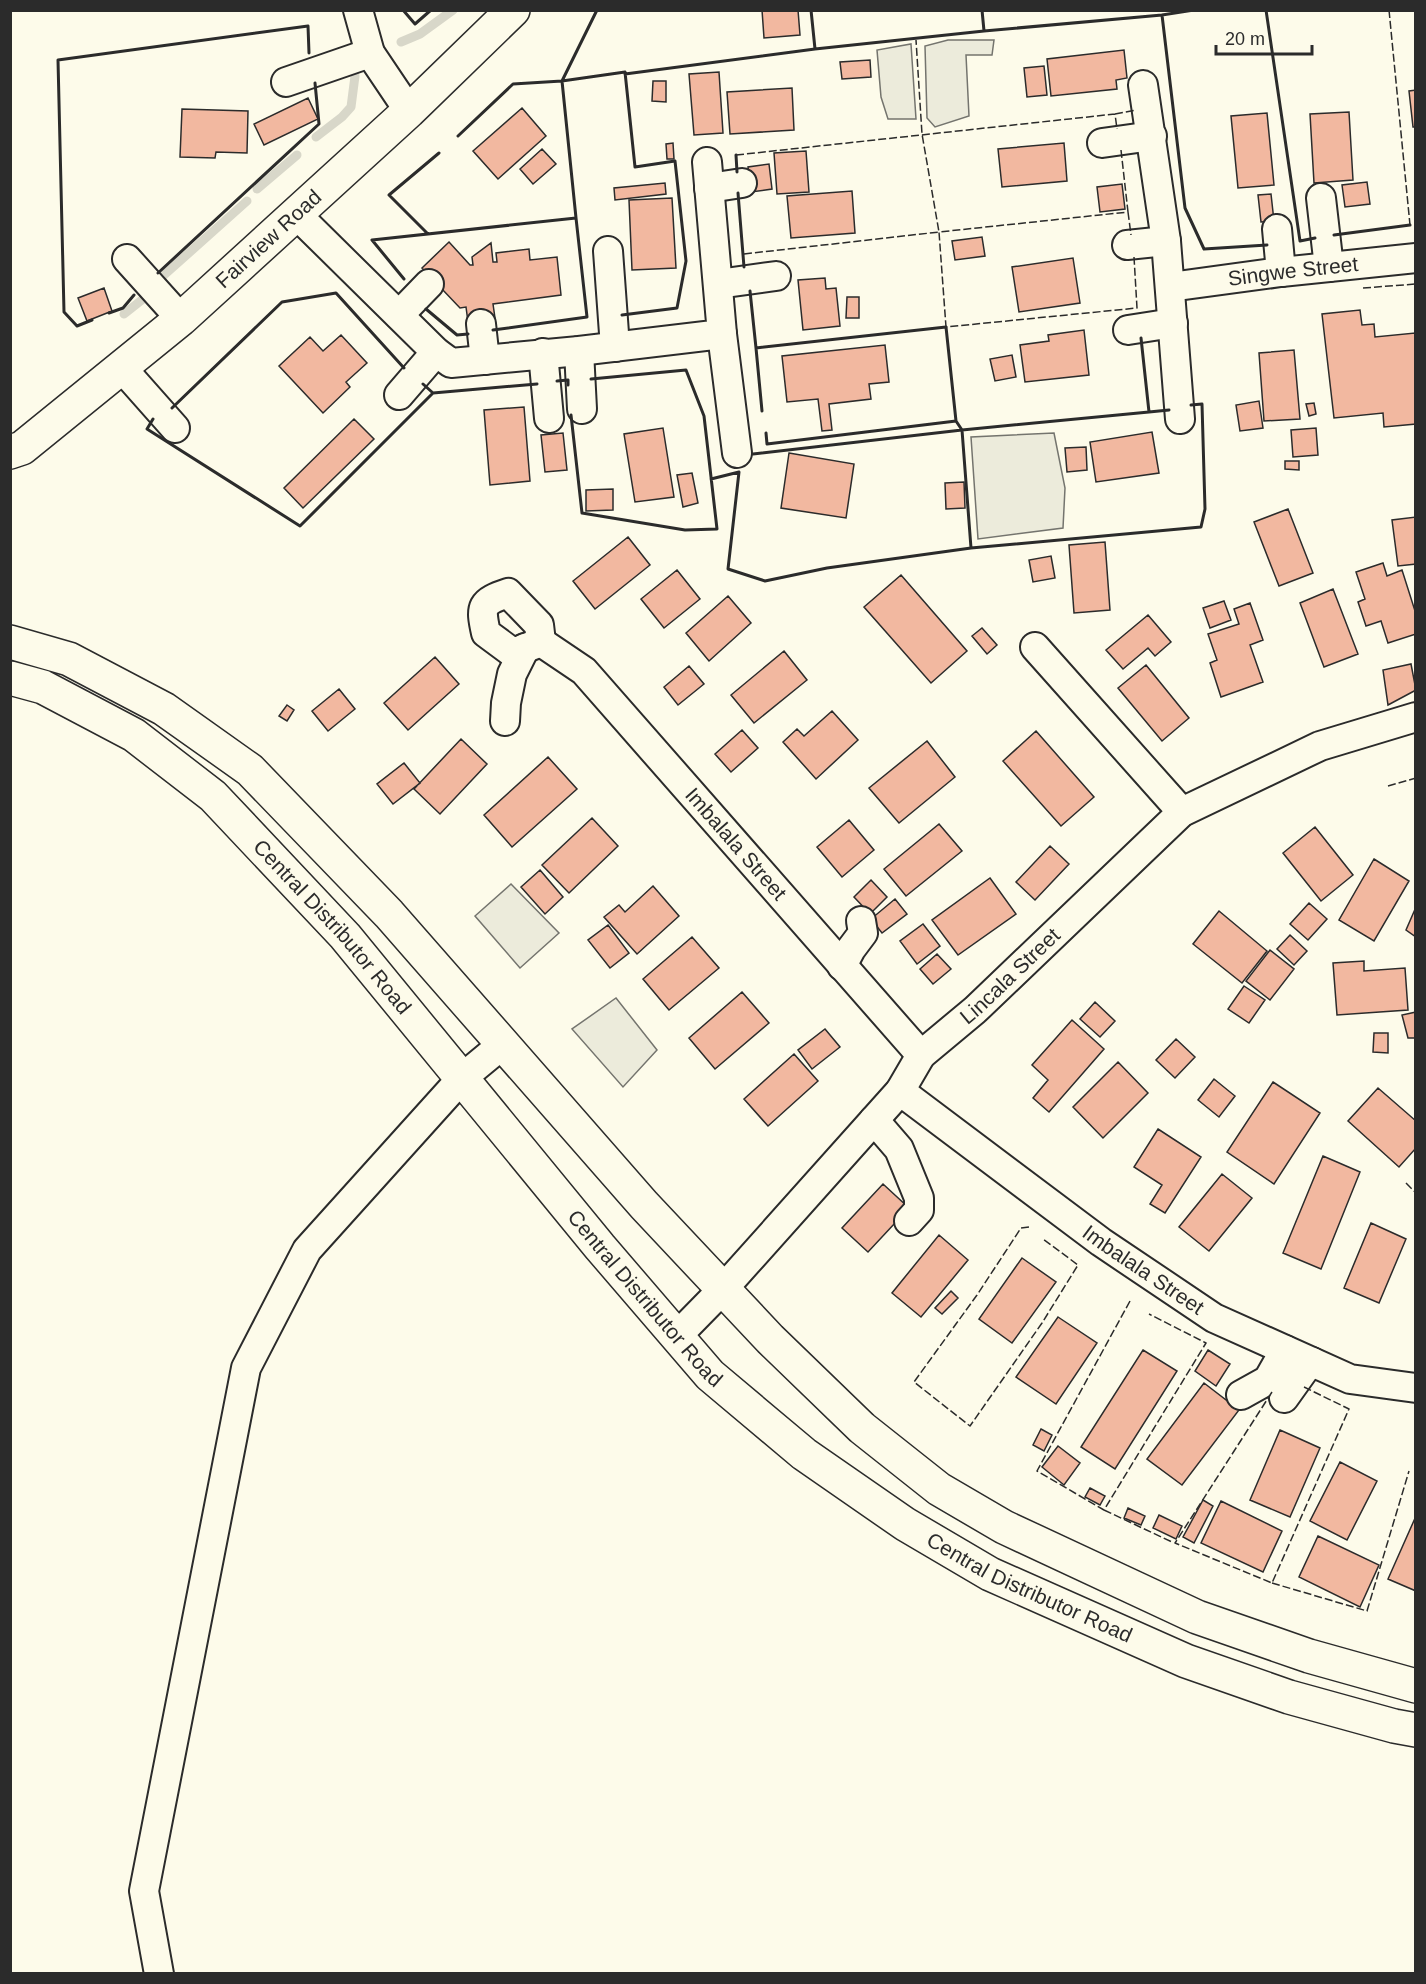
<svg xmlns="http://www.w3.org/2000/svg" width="1426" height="1984" viewBox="0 0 1426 1984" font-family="Arial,sans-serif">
	<rect width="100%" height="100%" fill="#fdfbea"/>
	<path fill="#ecebdb" stroke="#74746e" stroke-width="1.5" d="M 948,40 L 994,40 L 992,55 L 966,55 L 969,116 L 935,127 L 927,118 L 925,46 Z
		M 911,44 L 916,119 L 888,119 L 881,97 L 877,50 Z
		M 1054,433 L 1065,488 L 1063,528 L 978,539 L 971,437 Z
		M 511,884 L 559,933 L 520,968 L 475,916 Z
		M 616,998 L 657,1050 L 623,1087 L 572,1029 Z"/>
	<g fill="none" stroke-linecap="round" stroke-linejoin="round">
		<path stroke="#d8d7c9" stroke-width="9" d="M 401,42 L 420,34 L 453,10
			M 316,137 L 342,117 L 351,107 L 355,76
			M 257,189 L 297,155
			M 163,276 L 247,201
			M 124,314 L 143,299"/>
	</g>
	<path fill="#f2b8a0" stroke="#2b2b2b" stroke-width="1.5" d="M 762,10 L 798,10 L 800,35 L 764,38 Z
		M 1124,50 L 1127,78 L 1116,80 L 1117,89 L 1051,96 L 1047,59 Z
		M 870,60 L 871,77 L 842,79 L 840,62 Z
		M 1044,66 L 1047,95 L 1027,97 L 1024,68 Z
		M 719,72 L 723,133 L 694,135 L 689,74 Z
		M 653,81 L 666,81 L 666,102 L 652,101 Z
		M 792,88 L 794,130 L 730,134 L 727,92 Z
		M 1416,90 L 1416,127 L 1413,127 L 1409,91 Z
		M 308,98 L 318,119 L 264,145 L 254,124 Z
		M 522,108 L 546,136 L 498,179 L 473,151 Z
		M 182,109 L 248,111 L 247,153 L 216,152 L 215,158 L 180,157 Z
		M 1349,112 L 1353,180 L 1314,183 L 1310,114 Z
		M 1267,113 L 1274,185 L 1238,188 L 1231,116 Z
		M 673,143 L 674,159 L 667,159 L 666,144 Z
		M 1064,143 L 1067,181 L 1002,187 L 998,149 Z
		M 542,149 L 556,164 L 533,184 L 520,169 Z
		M 806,151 L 809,192 L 777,194 L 774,153 Z
		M 769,164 L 772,189 L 751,192 L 748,167 Z
		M 1367,182 L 1370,204 L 1345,207 L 1342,185 Z
		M 665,183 L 666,194 L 615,200 L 614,188 Z
		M 1122,184 L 1125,209 L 1100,212 L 1097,187 Z
		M 852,191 L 855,233 L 791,238 L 787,196 Z
		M 1271,194 L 1274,221 L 1261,222 L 1258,195 Z
		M 672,198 L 676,268 L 632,270 L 629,200 Z
		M 982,237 L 985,256 L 955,260 L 952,241 Z
		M 449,242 L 470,265 L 473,265 L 472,257 L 491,243 L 493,262 L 497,262 L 496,253 L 529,249 L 530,260 L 557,257 L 561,295 L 493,304 L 495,318 L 468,322 L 466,307 L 460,308 L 422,268 Z
		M 1073,258 L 1080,303 L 1019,312 L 1012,267 Z
		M 825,278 L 826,289 L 836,288 L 840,326 L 803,330 L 798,280 Z
		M 104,288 L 112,311 L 87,321 L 78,298 Z
		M 847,297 L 859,297 L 859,318 L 846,318 Z
		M 1360,310 L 1362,325 L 1374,324 L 1375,337 L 1415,333 L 1416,424 L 1384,427 L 1383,413 L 1334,418 L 1322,314 Z
		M 1084,330 L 1089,375 L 1025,382 L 1020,345 L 1049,341 L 1048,335 Z
		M 341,335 L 367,363 L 346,382 L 350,387 L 323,413 L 279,366 L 310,337 L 323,351 Z
		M 885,345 L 889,382 L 869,384 L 871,399 L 829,404 L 832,430 L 822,431 L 818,399 L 787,402 L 782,356 Z
		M 1294,350 L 1300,419 L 1264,421 L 1259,353 Z
		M 1012,355 L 1016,377 L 995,381 L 990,359 Z
		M 1259,401 L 1263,428 L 1240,431 L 1236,405 Z
		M 1314,403 L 1316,414 L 1309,416 L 1306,404 Z
		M 524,407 L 530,481 L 490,485 L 484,410 Z
		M 354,419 L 374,439 L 303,508 L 284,488 Z
		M 663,428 L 674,497 L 635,502 L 624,434 Z
		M 1316,428 L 1318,455 L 1293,457 L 1291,430 Z
		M 1152,432 L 1159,473 L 1096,482 L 1090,442 Z
		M 563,433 L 567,470 L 545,472 L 541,435 Z
		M 1086,447 L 1087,470 L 1067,472 L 1065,448 Z
		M 789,453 L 854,464 L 846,518 L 781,508 Z
		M 1285,461 L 1299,461 L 1299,470 L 1285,469 Z
		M 692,473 L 698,503 L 683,507 L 677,475 Z
		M 964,482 L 965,508 L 946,509 L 945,483 Z
		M 613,489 L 613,510 L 586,511 L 586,490 Z
		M 1288,509 L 1313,573 L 1279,586 L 1254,522 Z
		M 1416,517 L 1416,564 L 1398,566 L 1392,520 Z
		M 628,537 L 650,565 L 595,609 L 573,581 Z
		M 1105,542 L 1110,610 L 1074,613 L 1069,545 Z
		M 1051,556 L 1055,578 L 1033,582 L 1029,560 Z
		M 1383,563 L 1387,576 L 1402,570 L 1416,614 L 1416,634 L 1388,643 L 1381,621 L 1366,626 L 1358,602 L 1365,599 L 1356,572 Z
		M 677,570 L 700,599 L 664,628 L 641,599 Z
		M 901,575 L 967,651 L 931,683 L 864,607 Z
		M 1333,589 L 1358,654 L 1324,667 L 1300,603 Z
		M 728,596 L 751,623 L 709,661 L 686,633 Z
		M 1224,601 L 1231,620 L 1210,628 L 1203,608 Z
		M 1250,603 L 1263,640 L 1250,645 L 1263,682 L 1221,697 L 1210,663 L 1217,660 L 1208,634 L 1239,624 L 1234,609 Z
		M 1148,615 L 1171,642 L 1155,656 L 1148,648 L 1123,669 L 1106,650 Z
		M 982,628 L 997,645 L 987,654 L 972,636 Z
		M 784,651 L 807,680 L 754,723 L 731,695 Z
		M 435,657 L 459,684 L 408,730 L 384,703 Z
		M 1411,664 L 1416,690 L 1388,705 L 1383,670 Z
		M 1146,665 L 1189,718 L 1162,741 L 1118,688 Z
		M 689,666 L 704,684 L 678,705 L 664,687 Z
		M 339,689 L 355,709 L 328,731 L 312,711 Z
		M 287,705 L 294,710 L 287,721 L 279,716 Z
		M 832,711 L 858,740 L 816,779 L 783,742 L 797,729 L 804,736 Z
		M 742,730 L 758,748 L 731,772 L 715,754 Z
		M 1036,731 L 1094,797 L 1061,826 L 1003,761 Z
		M 461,739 L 487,764 L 440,814 L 414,789 Z
		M 927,741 L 955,777 L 899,823 L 869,788 Z
		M 548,757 L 577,789 L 512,847 L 484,815 Z
		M 404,763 L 420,783 L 393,804 L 377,784 Z
		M 592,818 L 618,846 L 569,893 L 542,865 Z
		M 849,820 L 874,850 L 842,877 L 817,847 Z
		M 939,824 L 962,851 L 906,896 L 884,869 Z
		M 1315,827 L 1353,875 L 1321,901 L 1283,853 Z
		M 1050,846 L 1069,864 L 1035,900 L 1016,882 Z
		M 1374,859 L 1409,881 L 1374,941 L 1339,920 Z
		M 540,870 L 563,897 L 545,914 L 521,887 Z
		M 990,878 L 1016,914 L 958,955 L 932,920 Z
		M 871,880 L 887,897 L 870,914 L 854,897 Z
		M 653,886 L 679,916 L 637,954 L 604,917 L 619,905 L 625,912 Z
		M 895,899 L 907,914 L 882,933 L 871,919 Z
		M 1309,903 L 1327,919 L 1308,940 L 1290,924 Z
		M 1416,907 L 1416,937 L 1406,930 Z
		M 1219,911 L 1267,951 L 1242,983 L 1193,944 Z
		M 923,924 L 940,946 L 917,964 L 900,941 Z
		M 608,925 L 629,953 L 610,968 L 588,940 Z
		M 1290,935 L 1307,951 L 1294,965 L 1277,949 Z
		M 692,937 L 719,968 L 669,1010 L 643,979 Z
		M 1270,950 L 1294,969 L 1270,1000 L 1246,981 Z
		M 937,954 L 951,969 L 933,984 L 920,969 Z
		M 1364,961 L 1364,971 L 1405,968 L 1408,1010 L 1337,1015 L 1333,963 Z
		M 1244,986 L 1265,1000 L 1249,1023 L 1228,1009 Z
		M 742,992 L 769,1023 L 715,1069 L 689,1038 Z
		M 1095,1002 L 1115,1021 L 1100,1037 L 1080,1019 Z
		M 1416,1012 L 1416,1038 L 1408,1038 L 1402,1015 Z
		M 1072,1020 L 1104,1049 L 1049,1112 L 1033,1098 L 1048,1080 L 1032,1065 Z
		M 825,1029 L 840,1047 L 812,1069 L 798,1050 Z
		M 1374,1033 L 1388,1033 L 1388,1053 L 1373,1052 Z
		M 1176,1039 L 1195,1057 L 1175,1078 L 1156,1060 Z
		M 794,1054 L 818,1081 L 768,1126 L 744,1099 Z
		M 1118,1062 L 1148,1093 L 1103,1138 L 1073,1107 Z
		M 1214,1079 L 1235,1096 L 1219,1117 L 1198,1100 Z
		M 1273,1082 L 1320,1113 L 1274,1184 L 1227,1152 Z
		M 1378,1088 L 1416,1121 L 1416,1148 L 1399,1167 L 1348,1121 Z
		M 1158,1129 L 1201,1157 L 1165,1213 L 1150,1204 L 1162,1185 L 1134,1167 Z
		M 1323,1156 L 1360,1172 L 1321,1269 L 1283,1253 Z
		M 1222,1174 L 1252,1198 L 1209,1251 L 1179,1227 Z
		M 883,1184 L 909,1208 L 868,1252 L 842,1228 Z
		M 1371,1223 L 1406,1239 L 1379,1303 L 1344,1288 Z
		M 939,1235 L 968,1260 L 921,1317 L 892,1293 Z
		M 1022,1258 L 1056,1282 L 1012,1343 L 979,1319 Z
		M 951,1291 L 958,1298 L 942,1314 L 935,1308 Z
		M 1058,1317 L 1097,1343 L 1056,1404 L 1016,1377 Z
		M 1143,1350 L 1177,1371 L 1115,1469 L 1081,1447 Z
		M 1208,1350 L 1230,1364 L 1216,1386 L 1195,1371 Z
		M 1204,1383 L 1239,1410 L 1182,1485 L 1147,1459 Z
		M 1041,1429 L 1052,1435 L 1044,1451 L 1033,1445 Z
		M 1280,1430 L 1320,1448 L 1290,1517 L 1250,1500 Z
		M 1058,1446 L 1080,1463 L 1064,1485 L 1042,1467 Z
		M 1340,1462 L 1377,1481 L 1347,1540 L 1310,1521 Z
		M 1090,1488 L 1105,1496 L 1100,1505 L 1085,1497 Z
		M 1203,1500 L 1213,1506 L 1194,1543 L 1183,1537 Z
		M 1221,1501 L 1282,1531 L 1263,1572 L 1201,1543 Z
		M 1128,1508 L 1145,1516 L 1141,1525 L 1124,1518 Z
		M 1159,1515 L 1182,1526 L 1176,1539 L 1153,1528 Z
		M 1416,1516 L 1416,1591 L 1388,1579 Z
		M 1318,1536 L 1379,1565 L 1360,1607 L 1299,1577 Z"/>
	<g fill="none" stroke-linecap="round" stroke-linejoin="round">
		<g stroke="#2b2b2b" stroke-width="32">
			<g id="street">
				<path d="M 358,10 L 370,53 L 409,111"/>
				<path d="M 286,82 L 370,53"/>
				<path d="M 1143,85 L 1166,241 L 1180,419"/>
				<path d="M 1102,143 L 1152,136"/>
				<path d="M 709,188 L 742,183"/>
				<path d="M 1321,198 L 1329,267"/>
				<path d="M 296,214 L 436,352 L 451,363 L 579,351 L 722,334 L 707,162"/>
				<path d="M 1277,229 L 1281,272"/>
				<path d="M 1127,245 L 1166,241"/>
				<path d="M 608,251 L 615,347"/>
				<path d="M 127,259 L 181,319"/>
				<path d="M 718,284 L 776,276"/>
				<path id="s1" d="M 1170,287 L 1281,272 L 1416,258"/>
				<path d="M 399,315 L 429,284"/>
				<path d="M 481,324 L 485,360"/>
				<path d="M 1128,330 L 1173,323"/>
				<path d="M 722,334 L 737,453"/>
				<path d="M 579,351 L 582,409"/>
				<path d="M 543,353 L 549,418"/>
				<path d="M 121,367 L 175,428"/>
				<path d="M 399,395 L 436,352"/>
				<path d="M 508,593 L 539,625 L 541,642 L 513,653 L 486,633 C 480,606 481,602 508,593 Z"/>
				<path id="s2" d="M 541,642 L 584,671 L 921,1055"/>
				<path d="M 1035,647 L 1182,812"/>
				<path d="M 505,721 L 506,703 L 512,674 L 525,648"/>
				<path d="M 842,966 L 851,949 L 863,933 L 861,921"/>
				<path id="s3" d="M 900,1091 L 1101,1242 L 1214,1318 L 1350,1379 L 1416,1388"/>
				<path d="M 874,1120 L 899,1149 L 919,1198 L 919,1210 L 909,1221"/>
				<path id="s4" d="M 677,1336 L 723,1289 L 900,1091 L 921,1055 L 975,1010 L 1182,812 L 1320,746 L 1416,717"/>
				<path d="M 1241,1395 L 1268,1380 L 1285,1350"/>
				<path d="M 1284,1398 L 1304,1370 L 1312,1362"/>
				<path d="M 159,1974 L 144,1891 L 246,1368 L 307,1250 L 462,1078 L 503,1044"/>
			</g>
		</g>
		<g stroke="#2b2b2b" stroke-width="36">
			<g id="secondary">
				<path id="s5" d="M 10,452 L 22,448 L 181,319 L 409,111 L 513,10"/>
			</g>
		</g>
		<g stroke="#2b2b2b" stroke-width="36">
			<g id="highway">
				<path d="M 10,642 L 69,659 L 164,709 L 250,770 L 389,914 L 644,1205 L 770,1339 L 862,1428 L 939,1489 L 1004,1527 L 1197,1617 L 1309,1656 L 1416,1686"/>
				<path id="s6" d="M 10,678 L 43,687 L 134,735 L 213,796 L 345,936 L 600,1247 L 710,1375 L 804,1454 L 905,1524 L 990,1574 L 1186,1661 L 1289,1697 L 1394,1726 L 1416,1730"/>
			</g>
		</g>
		<use href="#street" stroke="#fdfbea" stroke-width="28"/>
		<use href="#secondary" stroke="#fdfbea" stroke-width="33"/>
		<use href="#highway" stroke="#fdfbea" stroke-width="33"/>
		<path stroke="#2b2b2b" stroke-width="1.5" stroke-dasharray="8 3" stroke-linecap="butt" d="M 1389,10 L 1410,225
			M 1115,114 L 1136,110
			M 1121,150 L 1128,212 L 939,232 L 946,327 L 1137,308 L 1134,257
			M 736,155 L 1115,114 L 1117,129
			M 1128,212 L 1131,235
			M 744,254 L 939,232 L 922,134 L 916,40
			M 1363,288 L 1416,284
			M 1388,786 L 1416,778
			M 1406,1183 L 1416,1193
			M 1029,1227 L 1021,1228 L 977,1295 L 914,1382 L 970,1426 L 1042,1323 L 1078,1265 L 1043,1239
			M 1130,1301 L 1037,1471 L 1104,1510 L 1206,1343 L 1149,1314
			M 1272,1392 L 1175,1543 L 1272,1583 L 1349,1409 L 1304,1387
			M 1104,1510 L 1172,1542
			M 1272,1583 L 1367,1611 L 1409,1471"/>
		<path stroke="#2b2b2b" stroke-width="3" d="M 403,10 L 415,24 L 431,10
			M 1194,10 L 1162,15 L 1185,208 L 1204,249 L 1267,245
			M 1266,10 L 1300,241 L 1315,238
			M 984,31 L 1162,15
			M 815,49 L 984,31 L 982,10
			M 625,74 L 815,49 L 811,10
			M 562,81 L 625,72 L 635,167 L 675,161 L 686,261 L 677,308 L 622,315
			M 562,81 L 597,10
			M 458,136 L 513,84 L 562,81 L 576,218
			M 736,155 L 737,172
			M 738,193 L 744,267
			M 428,234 L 389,195 L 439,153
			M 1334,235 L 1410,225
			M 158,273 L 319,124 L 315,83
			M 404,279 L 372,240 L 576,218 L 587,317 L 493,330
			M 750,291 L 756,348
			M 426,309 L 457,335 L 468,334
			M 109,313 L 123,308 L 134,295
			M 92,320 L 77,326 L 64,312 L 58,60 L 308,26 L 309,53
			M 557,381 L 568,380 L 568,385
			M 433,393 L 537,384
			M 172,408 L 282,302 L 336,293 L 404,368
			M 762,411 L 756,348 L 946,327 L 956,421 L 767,444 L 766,433
			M 1149,412 L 1169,410
			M 571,415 L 582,513 L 685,530 L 717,529 L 704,416 L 686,370 L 591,379
			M 153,419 L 147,429 L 300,526 L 433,393 L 423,384
			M 956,421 L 962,430 L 1149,412 L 1141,338
			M 711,479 L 739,472 L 728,569 L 765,581 L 827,568 L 971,548 L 962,430 L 753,454
			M 971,548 L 1201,527 L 1205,509 L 1202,404 L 1191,405"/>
	</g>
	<g text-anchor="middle" stroke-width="4.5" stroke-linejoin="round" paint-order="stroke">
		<g font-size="21" fill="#2b2b2b" stroke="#fdfbea">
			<text dy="7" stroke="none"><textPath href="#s5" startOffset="336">Fairview Road</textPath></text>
			<text dy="7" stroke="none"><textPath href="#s1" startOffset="124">Singwe Street</textPath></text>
			<text dy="7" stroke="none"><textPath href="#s2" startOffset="282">Imbalala Street</textPath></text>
			<text dy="7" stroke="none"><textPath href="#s6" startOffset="414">Central Distributor Road</textPath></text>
			<text dy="7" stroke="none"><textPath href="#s4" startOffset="492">Lincala Street</textPath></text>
			<text dy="7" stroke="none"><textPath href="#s3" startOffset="302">Imbalala Street</textPath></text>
			<text dy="7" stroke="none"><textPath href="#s6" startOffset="900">Central Distributor Road</textPath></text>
			<text dy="7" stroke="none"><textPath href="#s6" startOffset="1386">Central Distributor Road</textPath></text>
		</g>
	</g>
	<rect width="1426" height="1984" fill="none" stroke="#2b2b2b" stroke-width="24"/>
	<path d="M1216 45v9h96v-9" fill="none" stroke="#2b2b2b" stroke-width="3"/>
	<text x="1225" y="45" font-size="18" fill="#2b2b2b" stroke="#fdfbea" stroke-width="4.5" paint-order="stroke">20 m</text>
</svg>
